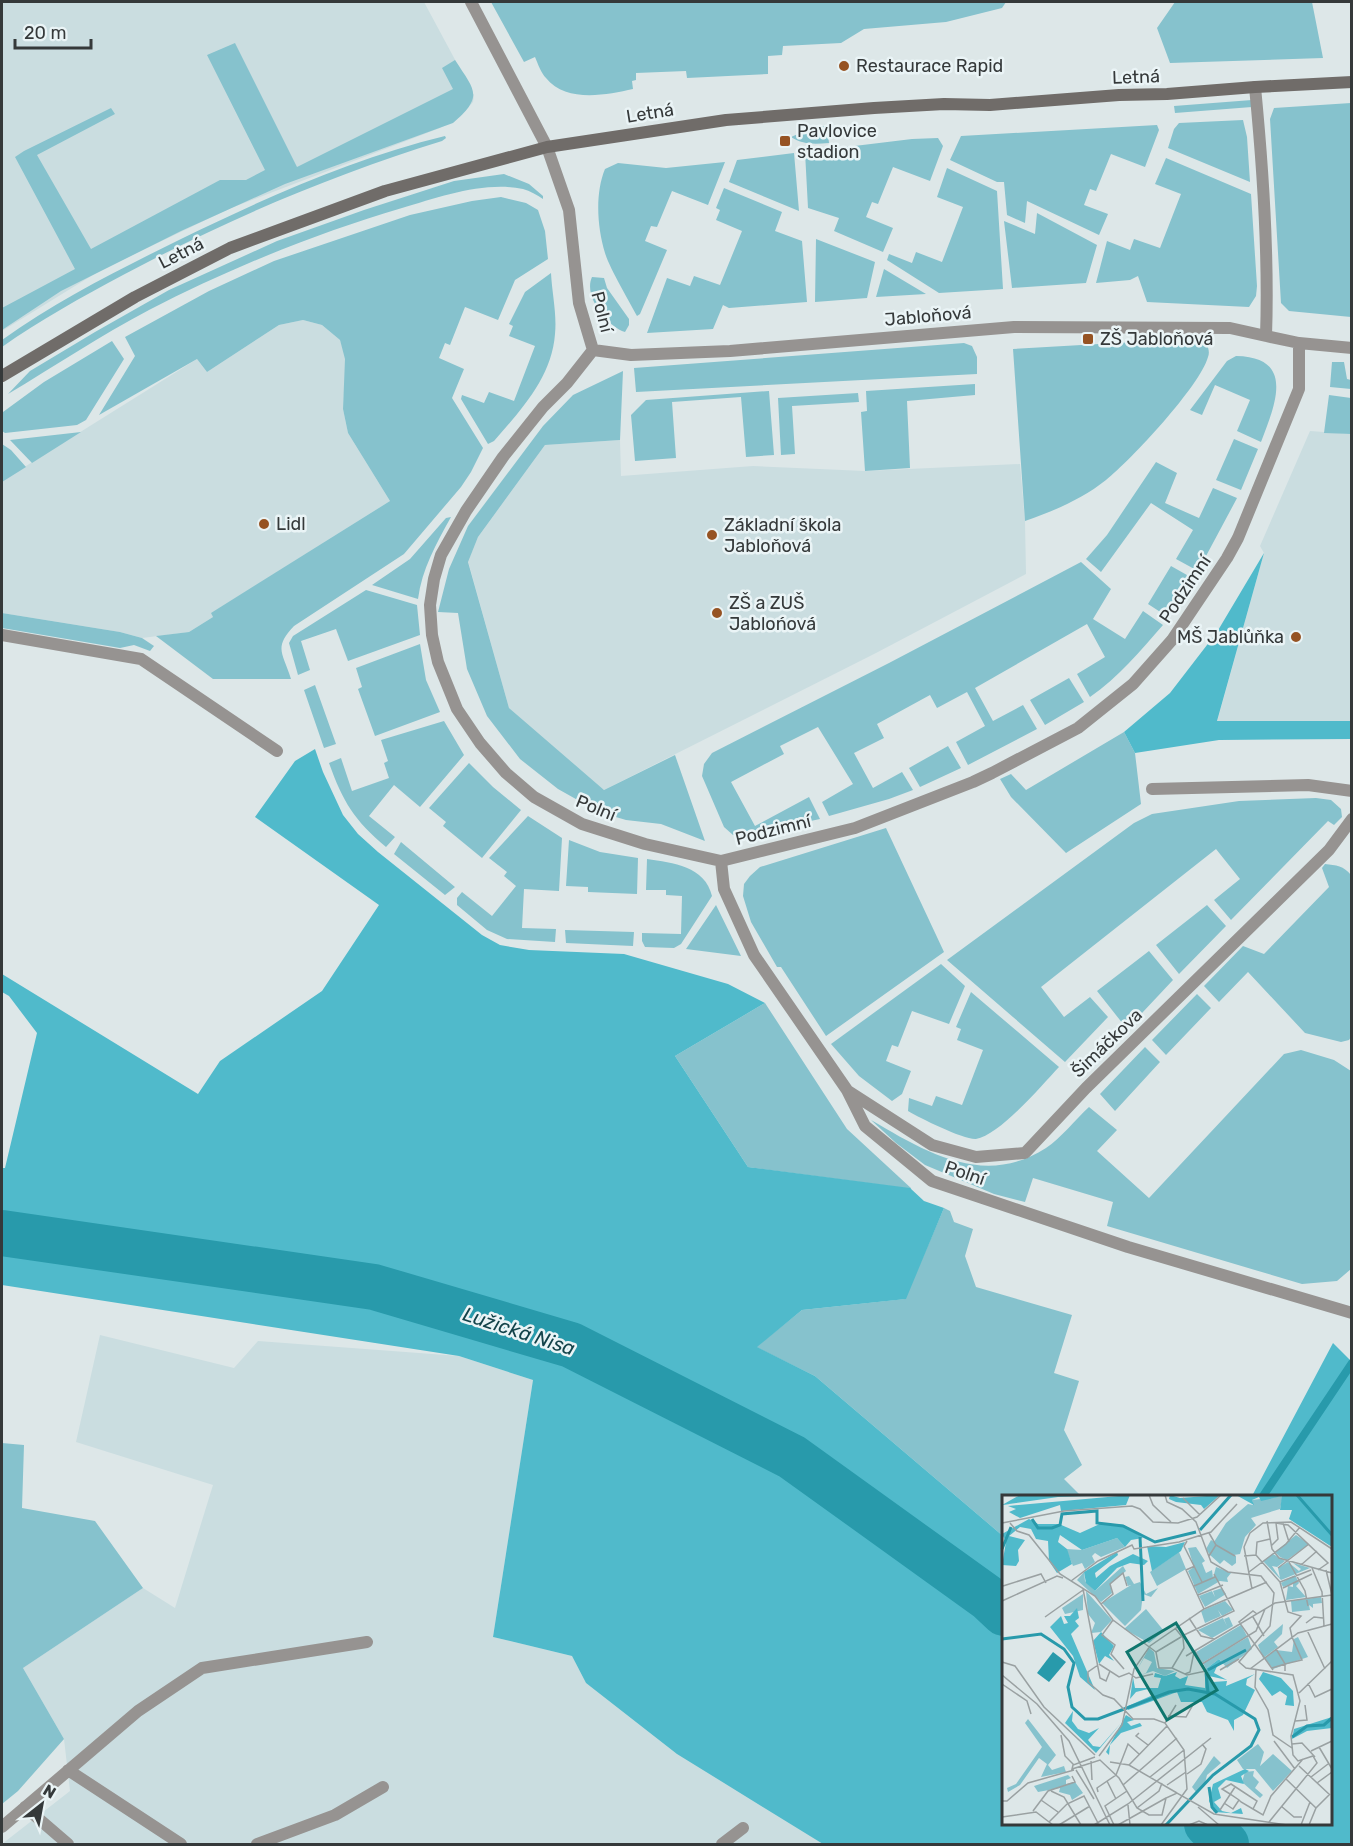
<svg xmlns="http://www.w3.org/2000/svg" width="1353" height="1846" viewBox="0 0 1353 1846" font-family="Rubik,sans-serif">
	<rect width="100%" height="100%" fill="#dde7e8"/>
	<path fill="#cadde0" d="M 2,2 L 424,2 L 474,95 L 473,102 L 460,117 L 440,128 L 231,208 L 101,270 L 2,331 Z
		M 303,320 L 322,325 L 340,340 L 346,359 L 343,409 L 348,433 L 390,501 L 212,613 L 213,617 L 189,632 L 142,638 L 120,632 L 2,613 L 2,481 L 197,359 L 207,372 L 279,325 Z
		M 1310,431 L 1351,434 L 1351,721 L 1217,722 L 1264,553 L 1260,546 Z
		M 620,440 L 621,476 L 753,466 L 865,471 L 1020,464 L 1025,521 L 1026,574 L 876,653 L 604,790 L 578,771 L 509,708 L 468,561 L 478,537 L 545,445 Z
		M 100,1335 L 234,1368 L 258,1341 L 459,1356 L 533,1380 L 493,1637 L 572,1656 L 586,1683 L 823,1844 L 2,1844 L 70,1791 L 64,1739 L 23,1668 L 143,1588 L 175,1608 L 213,1485 L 76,1442 Z"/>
	<path fill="#86c2cd" d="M 491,2 L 1006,2 L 1002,8 L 946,22 L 864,29 L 841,43 L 783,46 L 782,55 L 768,56 L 768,74 L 687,78 L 686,71 L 636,73 L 636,80 L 632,81 L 633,89 C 606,95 566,103 546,78 C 541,73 538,64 535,57 L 524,62 Z
		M 1175,2 L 1312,2 L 1323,58 L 1170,63 L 1157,28 Z
		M 235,43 L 297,167 L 453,89 L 442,68 L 455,60 C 475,91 484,96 453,123 L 285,184 L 181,231 L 61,291 L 2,330 L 2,308 L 75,269 L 15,157 L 24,151 L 111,108 L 115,114 L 37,155 L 91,249 L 220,180 L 246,180 L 265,170 L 207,55 Z
		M 1252,100 L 1252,107 L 1175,113 L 1174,106 Z
		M 1351,103 L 1351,317 L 1289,311 L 1281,303 L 1270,119 L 1274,108 Z
		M 1243,120 L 1247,137 L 1250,182 L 1168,148 L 1174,129 L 1179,123 Z
		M 1157,125 L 1159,130 L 1145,167 L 1111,154 L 1096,191 L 1090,189 L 1084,205 L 1108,214 L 1099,235 L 1027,201 L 1025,223 L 1007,215 L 1004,182 L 997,182 L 950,160 L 961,136 Z
		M 827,126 L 829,143 C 815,144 803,145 791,137 L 814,127 Z
		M 445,136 L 446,138 L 442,141 C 332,175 224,221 123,275 C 82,297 40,320 2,347 L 2,340 C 58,300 120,269 181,239 C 265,198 354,158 445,136 Z
		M 938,138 L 943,146 L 930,181 L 893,167 L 878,204 L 872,202 L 866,217 L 893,228 L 883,252 L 834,231 L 839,218 L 808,208 L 805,152 L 912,139 Z
		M 794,153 L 799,211 L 729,182 L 737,160 Z
		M 1166,158 L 1251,194 L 1257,286 L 1256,296 L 1249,307 L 1147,302 L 1138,276 L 1130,280 L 1096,283 L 1107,241 L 1130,250 L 1134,239 L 1160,248 L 1181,194 L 1155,184 Z
		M 725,162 L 708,205 L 672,191 L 657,227 L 651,226 L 645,241 L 667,250 L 640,314 L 637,316 C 628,299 610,269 605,253 C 597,227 595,193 605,169 L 618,163 L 666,168 Z
		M 947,168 L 997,191 L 1003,289 L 939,293 L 887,260 L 889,254 L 912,263 L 916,252 L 942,262 L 963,207 L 937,197 Z
		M 504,174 L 529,184 L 543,196 L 543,199 C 537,195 530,191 523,189 C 484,181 440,197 402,208 C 314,234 231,268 149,310 C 101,335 55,366 8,394 L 30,371 L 95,332 L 169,290 L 277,241 L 364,210 L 454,181 Z
		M 724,188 L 782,212 L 775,231 L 802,241 L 807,302 L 729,308 L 723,305 L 713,329 L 647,333 L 667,278 L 690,286 L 694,276 L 720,285 L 742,231 L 716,220 L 720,210 L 716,208 Z
		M 501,197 L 526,203 L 538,210 L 545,231 L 548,259 L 515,280 L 498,320 L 465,307 L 450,345 L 445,343 L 439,358 L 464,369 L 452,398 L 483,448 L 471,472 L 461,487 L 404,554 L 294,626 C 273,648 283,653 291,679 L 213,679 L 156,636 L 189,632 L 213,617 L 211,613 L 390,501 L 348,433 L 343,409 L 345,359 L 340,340 L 322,325 L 303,320 L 279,325 L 207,372 L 197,359 L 99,415 L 135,356 L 125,337 L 209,291 L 274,261 L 410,215 L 472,201 Z
		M 1037,213 L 1097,245 L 1086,283 L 1012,288 L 1004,221 L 1035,234 Z
		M 816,239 L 875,262 L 867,298 L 815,302 Z
		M 884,269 L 926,294 L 876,297 Z
		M 551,273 C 552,293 557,314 555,334 C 552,377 521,410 494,441 L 488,444 L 461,399 L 462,395 L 484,403 L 489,392 L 514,401 L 535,346 L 509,336 L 513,326 L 509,324 L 525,292 Z
		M 592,277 L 604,278 L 607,288 L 629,319 L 629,325 L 625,332 C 607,326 583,296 592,277 Z
		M 1169,340 L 1205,342 L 1207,344 C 1208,348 1210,352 1208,357 C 1200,386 1131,460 1106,480 C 1082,499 1054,511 1025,521 L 1013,349 Z
		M 112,341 L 124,359 L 86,420 L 77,425 L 5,433 L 2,431 L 3,412 L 44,382 Z
		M 964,343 L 972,346 L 977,357 L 977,374 L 636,392 L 634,368 Z
		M 1236,356 C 1296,357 1275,405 1261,442 L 1237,431 L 1250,400 L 1215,385 L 1202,415 L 1190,410 L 1227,361 Z
		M 1332,362 L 1344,362 L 1347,379 L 1351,380 L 1351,389 L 1330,387 Z
		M 623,371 L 620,440 L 545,445 L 478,537 L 468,562 L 509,708 L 604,790 L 675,755 L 705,841 L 661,824 L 626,820 L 599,812 L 558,789 L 520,759 L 487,716 L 467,669 L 458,613 L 438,612 L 449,569 L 468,526 L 543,426 L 573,395 Z
		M 975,384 L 975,395 L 907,401 L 910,468 L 865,471 L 861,412 L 867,411 L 866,391 Z
		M 769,391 L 774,455 L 746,457 L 741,397 L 672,402 L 676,458 L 635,461 L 631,415 L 646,400 Z
		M 858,393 L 859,402 L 792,406 L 795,454 L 781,455 L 778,398 Z
		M 1329,395 L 1351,398 L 1351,434 L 1324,433 Z
		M 81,432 L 32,463 L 10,440 Z
		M 1234,439 L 1258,449 L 1241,490 L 1216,480 Z
		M 2,444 L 11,450 L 26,467 L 2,482 Z
		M 1156,462 L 1177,473 L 1165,503 L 1199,518 L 1213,488 L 1237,498 L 1236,500 L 1198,571 L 1176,559 L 1193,530 L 1151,503 L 1101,572 L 1086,559 L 1107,535 Z
		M 451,517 C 436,544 422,569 418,599 L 372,585 L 410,559 L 446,518 Z
		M 1081,562 L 1111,589 L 1093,619 L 1125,639 L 1143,611 L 1163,625 C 1140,651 1119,677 1090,697 L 1077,674 L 1105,657 L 1087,624 L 975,688 L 993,721 L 1023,705 L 1037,729 L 968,765 L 956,742 L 985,726 L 967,692 L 937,708 L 930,695 L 877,724 L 884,738 L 854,753 L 873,788 L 902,772 L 913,790 L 889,799 L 829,816 L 822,802 L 853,784 L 818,727 L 780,746 L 784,754 L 731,782 L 755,826 L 809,797 L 820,819 L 740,836 L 733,835 L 724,827 L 702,776 L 704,764 L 712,753 L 889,663 Z
		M 1171,566 L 1194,579 L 1168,617 L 1148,604 Z
		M 366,590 L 417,605 L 420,635 L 348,661 L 336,629 L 301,641 L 310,670 L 298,675 L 289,643 L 293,636 Z
		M 2,613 L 120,632 L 142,638 L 154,646 L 150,651 L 134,645 L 120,648 L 2,628 Z
		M 420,644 L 426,680 L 440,712 L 375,736 L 358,689 L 362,687 L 356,668 Z
		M 1069,678 L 1084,702 L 1045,725 L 1030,700 Z
		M 315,685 L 336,744 L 324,748 L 304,690 Z
		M 444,721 L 464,755 L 420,807 L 394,785 L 369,816 L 395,837 L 386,847 C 354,820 343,802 329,763 L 341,758 L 352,791 L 389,778 L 384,763 L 388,761 L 381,740 Z
		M 1124,732 L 1135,753 L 1141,804 L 1066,853 L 1011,797 L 1000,779 L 1011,774 L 1026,790 Z
		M 948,746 L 961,768 L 920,787 L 909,768 Z
		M 469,763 L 493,787 L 521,810 L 482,858 L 443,826 L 446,822 L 429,808 Z
		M 1316,798 L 1331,800 L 1341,809 L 1342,817 L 1334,825 L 1328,821 L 1231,920 L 1214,900 L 1240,879 L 1216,849 L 1041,987 L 1064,1017 L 1090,997 L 1108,1017 L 1065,1062 L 947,960 L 1134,823 L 1152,814 L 1239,801 Z
		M 528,816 L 562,838 L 559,891 L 524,889 L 522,928 L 556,929 L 555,942 L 507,939 L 487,930 L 457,905 L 457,898 L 462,892 L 492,916 L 516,886 L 504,876 L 507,872 L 489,858 Z
		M 886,828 L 944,952 L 826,1036 L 781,967 L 777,967 L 751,922 L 743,896 L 744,884 L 750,876 L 760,867 Z
		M 569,840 L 600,852 L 638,858 L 637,894 L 588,892 L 588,887 L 566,886 Z
		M 401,842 L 455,887 L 445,895 L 394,854 Z
		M 647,859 C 673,863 705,866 712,896 L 681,944 L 674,948 L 645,947 L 642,941 L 642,933 L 681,934 L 682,896 L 666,895 L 666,890 L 646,890 Z
		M 1325,864 C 1336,865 1344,866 1351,875 L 1351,1037 L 1349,1040 L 1341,1042 L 1305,1033 L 1248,972 L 1219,1002 L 1204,986 L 1243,946 L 1264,954 L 1329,887 L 1322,868 Z
		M 716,905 L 741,956 L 686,949 Z
		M 1207,905 L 1226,926 L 1179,974 L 1156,945 Z
		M 565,930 L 634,932 L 633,946 L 566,943 Z
		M 1149,951 L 1173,980 L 1127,1029 L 1097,991 Z
		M 941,964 L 965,986 L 949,1024 L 912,1011 L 898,1047 L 892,1045 L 886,1061 L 911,1071 L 902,1094 L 892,1101 L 859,1076 L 831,1044 Z
		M 971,992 L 1059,1067 C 1042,1085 1000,1135 976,1139 C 964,1140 920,1118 908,1111 L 909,1098 L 932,1106 L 936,1096 L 962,1105 L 983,1050 L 957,1040 L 961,1029 L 956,1027 Z
		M 1197,994 L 1211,1008 L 1166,1055 L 1152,1040 Z
		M 765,1003 L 847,1129 L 912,1189 L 748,1167 L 675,1056 Z
		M 1145,1047 L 1160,1062 L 1115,1111 L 1100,1094 Z
		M 1301,1050 L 1334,1060 L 1351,1071 L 1351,1269 L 1337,1281 L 1302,1284 L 1107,1226 L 1113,1202 L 1033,1178 L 1025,1202 L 994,1194 L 925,1165 L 896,1143 L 871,1120 C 926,1152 984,1188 1046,1148 C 1061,1138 1075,1120 1089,1107 L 1117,1130 L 1097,1151 L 1149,1198 L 1284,1054 Z
		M 944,1208 L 950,1211 L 954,1222 L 973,1229 L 965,1256 L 976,1287 L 1072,1315 L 1054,1373 L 1079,1381 L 1064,1430 L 1082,1465 L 1064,1479 L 1081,1496 L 1004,1496 L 1003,1536 L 815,1376 L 756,1347 L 802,1310 L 905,1299 Z
		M 2,1443 L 24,1445 L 22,1508 L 95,1521 L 143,1588 L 23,1668 L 64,1739 L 18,1791 L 2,1804 Z"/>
	<path fill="#50bacb" d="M 1264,553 L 1217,721 L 1351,721 L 1351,739 L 1219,740 L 1135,753 L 1124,732 L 1170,693 L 1217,632 Z
		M 315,749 L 323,772 L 343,815 L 358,834 L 378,852 L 482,935 L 500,945 L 529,950 L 624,954 L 728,984 L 765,1003 L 675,1056 L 748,1167 L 910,1188 L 924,1201 L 944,1208 L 906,1299 L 802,1310 L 757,1347 L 815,1376 L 1003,1536 L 1004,1824 L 1330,1824 L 1330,1496 L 1252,1496 L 1333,1343 L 1351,1361 L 1351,1844 L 823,1844 L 677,1754 L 586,1683 L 572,1656 L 493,1637 L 533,1380 L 459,1356 L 2,1285 L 2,1168 L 5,1168 L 37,1033 L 9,996 L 2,992 L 2,974 L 198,1094 L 220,1061 L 322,991 L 379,905 L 255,817 L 295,761 Z"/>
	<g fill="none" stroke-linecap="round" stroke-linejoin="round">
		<path stroke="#289aab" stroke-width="8" d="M 1263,1496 L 1352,1363"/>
		<path stroke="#289aab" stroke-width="46" d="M 2,1233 L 374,1287 L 571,1345 L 792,1457 L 988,1598 L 1004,1613
			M 1207,1824 L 1226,1844"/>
		<path stroke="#969391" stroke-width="12" d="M 471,2 L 547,147 L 569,210 L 579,303 L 593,350
			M 1299,343 L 1352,348
			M 593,350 L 567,383 L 543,407 L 503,457 L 466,511 L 441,555 L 434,579 L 430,605 L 432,635 L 438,662 L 457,709 L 480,743 L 506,773 L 534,797 L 582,824 L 645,844 L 721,861 L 855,828 L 973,782 L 992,773 L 1078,728 L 1133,684 L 1172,640 L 1227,558 L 1238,538 L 1299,389 L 1299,343 L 1266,336 C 1269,253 1263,169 1255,87
			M 593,350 L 631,355 L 730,351 L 1014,327 L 1230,328 L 1266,336
			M 2,635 L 141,659 L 277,751
			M 1152,789 L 1308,785 L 1352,791
			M 721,861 L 724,889 L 754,955 L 847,1090 L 865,1126 L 932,1181 L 1128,1247 L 1352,1313
			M 848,1091 L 932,1145 L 976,1157 L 1025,1153 L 1086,1088 L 1329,850 L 1352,819
			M 68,1770 L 181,1844
			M 25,1807 L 68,1844
			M 2,1827 L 138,1711 L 202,1668 L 367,1642
			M 257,1844 L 335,1815 L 383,1787
			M 722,1844 L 743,1828"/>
		<path stroke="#706c69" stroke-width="12" d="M 2,376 L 135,297 L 230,248 L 385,191 L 547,147 L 726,120 L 874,108 L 944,104 L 990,105 L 1119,95 L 1167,94 L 1255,87 L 1352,82"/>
	</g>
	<g fill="#965323" stroke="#eaf4f6" stroke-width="2">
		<circle cx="844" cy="66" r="6"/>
		<rect x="779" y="135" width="12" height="12" rx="3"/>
		<rect x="1082" y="333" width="12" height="12" rx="3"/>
		<circle cx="264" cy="524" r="6"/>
		<circle cx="712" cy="535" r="6"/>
		<circle cx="717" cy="613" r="6"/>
		<circle cx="1296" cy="637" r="6"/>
	</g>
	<g text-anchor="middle" stroke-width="5" stroke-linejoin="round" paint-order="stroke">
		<g font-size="18" fill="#35393a" stroke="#eaf4f6" text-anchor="start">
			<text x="856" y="72">Restaurace Rapid</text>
			<text x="797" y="137">Pavlovice<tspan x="797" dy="21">stadion</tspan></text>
			<text x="1100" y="345">ZŠ Jabloňová</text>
			<text x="276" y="530">Lidl</text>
			<text x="724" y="531">Základní škola<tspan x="724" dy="21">Jabloňová</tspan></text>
			<text x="729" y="609">ZŠ a ZUŠ<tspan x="729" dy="21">Jablońová</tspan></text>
			<text x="1284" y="643" text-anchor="end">MŠ Jablůňka</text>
		</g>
		<g font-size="18" fill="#35393a" stroke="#eaf4f6">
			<text transform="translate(1136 77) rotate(-2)" y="6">Letná</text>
			<text transform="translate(650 113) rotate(-9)" y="6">Letná</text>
			<text transform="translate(181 253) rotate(-27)" y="6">Letná</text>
			<text transform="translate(602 312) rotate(76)" y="6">Polní</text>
			<text transform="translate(928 316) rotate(-5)" y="6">Jabloňová</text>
			<text transform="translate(1185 589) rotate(-56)" y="6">Podzimní</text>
			<text transform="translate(596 808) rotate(22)" y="6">Polní</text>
			<text transform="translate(773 830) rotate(-14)" y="6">Podzimní</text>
			<text transform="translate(1107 1043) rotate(-44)" y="6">Šimáčkova</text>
			<text transform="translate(965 1173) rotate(19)" y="6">Polní</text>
		</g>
		<g font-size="20" font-style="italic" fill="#13434a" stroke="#eaf4f6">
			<text transform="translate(519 1331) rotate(18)" y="7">Lužická Nisa</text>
		</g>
	</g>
	<g transform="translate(1002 1495)">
		<rect width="330" height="330" fill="#dde7e8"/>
		<path d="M 281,1 L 278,14 L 249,23 L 254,30 L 243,42 L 238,59 L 232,60 L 212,47 L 224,28 L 246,9 L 251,10 L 250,5 ZM 294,40 L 307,49 L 285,65 L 278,62 L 273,57 ZM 115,43 L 123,52 L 99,62 L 93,58 L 90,61 L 93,67 L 83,74 L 80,68 L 71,71 L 64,54 L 80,55 ZM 209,45 L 234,61 L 234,68 L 230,71 L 222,65 L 218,69 L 208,60 L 204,54 ZM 194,52 L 203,66 L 200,68 L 204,78 L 210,75 L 211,83 L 214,72 L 229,78 L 225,83 L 226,87 L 218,86 L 196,99 L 186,76 L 192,72 L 186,53 ZM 177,57 L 184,74 L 155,91 L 148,77 ZM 271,59 L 283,66 L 275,72 L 270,71 L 278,83 L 276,73 L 286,67 L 297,76 L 299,74 L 291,68 L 308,73 L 279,85 L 261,66 ZM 121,71 L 124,76 L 108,89 L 110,98 L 99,107 L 75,85 L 82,77 L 83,86 L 93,96 ZM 293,80 L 297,88 L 294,91 L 304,102 L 284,105 L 286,91 L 291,92 L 291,88 L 281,92 L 279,88 ZM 127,81 L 132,89 L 138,87 L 144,99 L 156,93 L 149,102 L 141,99 L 139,115 L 123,131 L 100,108 L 129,90 L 126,91 L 123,82 ZM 220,93 L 224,99 L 203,112 L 197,101 L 210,96 L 213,102 L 211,96 ZM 84,96 L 110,125 L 99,137 L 89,138 L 93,128 L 86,119 ZM 81,99 L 81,115 L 63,119 L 60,113 ZM 319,102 L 320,108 L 311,109 L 311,113 L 307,110 L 308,115 L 290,117 L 289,106 ZM 223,106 L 231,115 L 220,121 L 216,115 L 219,121 L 203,128 L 199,116 ZM 144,114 L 162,136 L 147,148 L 122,134 ZM 227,122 L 231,131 L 210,143 L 196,135 L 221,123 L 225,131 L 222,124 ZM 281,129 L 280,139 L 272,147 L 276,152 L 261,163 L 256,150 ZM 239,130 L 245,141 L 200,168 L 194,157 ZM 246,142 L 250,154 L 225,173 L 217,164 L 204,174 L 201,168 ZM 296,142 L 306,162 L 271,174 L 263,163 L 274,155 L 290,157 L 292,144 ZM 147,153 L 152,157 L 155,173 L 173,176 L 163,181 L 151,176 L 133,182 L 144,178 L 150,167 L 142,163 L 132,180 ZM 26,224 L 54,260 L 46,270 L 50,275 L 62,271 L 64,277 L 39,282 L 45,269 L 37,263 L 18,290 L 6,297 L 5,293 L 14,289 L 40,252 L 23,228 ZM 256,249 L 262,257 L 258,271 L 271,259 L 290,276 L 271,296 L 253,274 L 241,274 L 235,265 ZM 212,261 L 219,268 L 205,280 L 203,288 L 194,297 L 190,292 ZM 252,276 L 251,281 L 257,287 L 253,293 L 261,300 L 258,303 L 240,287 L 243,277 ZM 66,280 L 69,283 L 64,285 L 64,289 L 73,287 L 81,298 L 70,305 L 68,300 L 57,297 L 58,293 L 36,297 L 32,291 Z" fill="#86c2cd"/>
		<path d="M 18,0 L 115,0 L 56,2 L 0,10 ZM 128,0 L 124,10 L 59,16 L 58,10 L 18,23 L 7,17 L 14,14 L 6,11 ZM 168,0 L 178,3 L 218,0 L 202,14 L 199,10 L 174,7 L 167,4 ZM 234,0 L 330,0 L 330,52 L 287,24 L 290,15 L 278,15 L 280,1 L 259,6 L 257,2 L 250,5 L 252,10 ZM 27,24 L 36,29 L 57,29 L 78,38 L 100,28 L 122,30 L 141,43 L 129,45 L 123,52 L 115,43 L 80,55 L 58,40 L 56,47 L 65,54 L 70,69 L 55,78 L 47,66 L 46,46 L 34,44 L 29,34 L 18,32 L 7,41 L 23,45 L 16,55 L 17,66 L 14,71 L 0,70 L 4,47 L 0,39 ZM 183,47 L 179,56 L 150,76 L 145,51 L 164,52 ZM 115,57 L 116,60 L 93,78 L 94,83 L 108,71 L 131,59 L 146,66 L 142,70 L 128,68 L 115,73 L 93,96 L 84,88 L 82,77 ZM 75,113 L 77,123 L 73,126 L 77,131 L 69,139 L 93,195 L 78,182 L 71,161 L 48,132 L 59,121 L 62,129 L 66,128 L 62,121 L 68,121 ZM 99,137 L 112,151 L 107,160 L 112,166 L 103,161 L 97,169 L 91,146 ZM 217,164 L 221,169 L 216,169 L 212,178 L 225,185 L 207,181 L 211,187 L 225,186 L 224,191 L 253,179 L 245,184 L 244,190 L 253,195 L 241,220 L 232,225 L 232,236 L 226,225 L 205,217 L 200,207 L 179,207 L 175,197 L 126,215 L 126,211 L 151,200 L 146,194 L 134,197 L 128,204 L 131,182 L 133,193 L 156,193 L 159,183 L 152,182 L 153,178 L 163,181 L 175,177 L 173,181 L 178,184 L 186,181 L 183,190 L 203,193 L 203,177 L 207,180 L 204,174 ZM 261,177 L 279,183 L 291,196 L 292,211 L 283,210 L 285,201 L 278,196 L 270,201 L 257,184 ZM 71,216 L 70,226 L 76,234 L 87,238 L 97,233 L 86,245 L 91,251 L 98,252 L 119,228 L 94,258 L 63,228 ZM 124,220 L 132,225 L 125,227 L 129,231 L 138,228 L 140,231 L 119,238 L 108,250 L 107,260 L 104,257 ZM 330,222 L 330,233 L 305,236 L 290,244 L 292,234 ZM 243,274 L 247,276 L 239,281 L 242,289 L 224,285 L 216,293 L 219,303 L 212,307 L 220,316 L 229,318 L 239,313 L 241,319 L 212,317 L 207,306 L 211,289 Z" fill="#50bacb"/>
		<path d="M 51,157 L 64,167 L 47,187 L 35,178 Z" fill="#289aab"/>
		<path fill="none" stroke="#289aab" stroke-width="3" d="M 295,0 L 330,40M 30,24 L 36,33 L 50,33 L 58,30 L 60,19 L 95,16 L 95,28 L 121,31 L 153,47 L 194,37M 198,35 L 229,0M 138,42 L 141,106M 0,54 L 9,32M 0,144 L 39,139 L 62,154 L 72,168 L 66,192 L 70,212 L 83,224 L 96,224 L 167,197 L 186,194 L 213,199 L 253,224 L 257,235 L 249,251 L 211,280 L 164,330M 206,175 L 244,155M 204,178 L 206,197M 290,242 L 305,231 L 322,230 L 330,223M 207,292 L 210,312 L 215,318"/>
		<path fill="none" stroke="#9aa1a2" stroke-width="1.5" d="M 147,0 L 151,10 L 169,27M 163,0 L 165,7 L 180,14 L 194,27 L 209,67 L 226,77 L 259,81 L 272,98 L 268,131 L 237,167 L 244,173 L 291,180 L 298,206 L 289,241 L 291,260 L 296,266 L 311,261 L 315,268 L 267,327M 181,3 L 198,20M 265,26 L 270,54 L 277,63 L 330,78M 0,28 L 62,16 L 130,11 L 138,14 L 151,27 L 176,28 L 195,22 L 219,0M 8,28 L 15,36 L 27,40 L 58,79 L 93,101 L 111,125 L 154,157M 281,28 L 287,47M 185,46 L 182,51 L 200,87M 214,50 L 233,61M 269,51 L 276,44 L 274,28 L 286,30 L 326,68 L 316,75M 254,60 L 255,47 L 268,44M 207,61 L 214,50 L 207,38M 242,61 L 254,60 L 260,67 L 278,87 L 286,117 L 299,121 L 288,133 L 290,142M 287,67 L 303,96 L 306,111M 299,70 L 315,56M 193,71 L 184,75 L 202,114M 276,73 L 307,49M 310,73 L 320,97 L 322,131M 324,75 L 330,100M 247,77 L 284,49 L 298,32M 69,86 L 96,66 L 130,50 L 132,54 L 177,47 L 209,37 L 235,9M 278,87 L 309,75M 1,91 L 39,79 L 44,88M 192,91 L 213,82M 281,93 L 310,79M 81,94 L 98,183 L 104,186 L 108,176M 250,94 L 242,52 L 248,38 L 261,28 L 289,27 L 330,54M 196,100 L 221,90M 0,106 L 55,81 L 61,83M 99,109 L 111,99 L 108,89 L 121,78 L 125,91M 255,119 L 251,116 L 237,127 L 271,175M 43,122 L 81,95M 251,122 L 262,141M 187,123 L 199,141 L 212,144M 111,125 L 100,140 L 113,150 L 109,159 L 122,174M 304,128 L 312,122 L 321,123M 305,135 L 323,174M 180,141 L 232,116 L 212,79M 274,154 L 283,169 L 300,165 L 290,142M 154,157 L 157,173 L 170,173 L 185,180 L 204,176 L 193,156M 154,157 L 179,142M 184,161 L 273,108 L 330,100M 0,167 L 13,171 L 42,212 L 93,260M 97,169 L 117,182 L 127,178 L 134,183 L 151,179M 200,169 L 254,136 L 263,114M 96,170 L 86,177 L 86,187 L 101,200 L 112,204 L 131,224 L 152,224 L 163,228 L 182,255 L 185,294 L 159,330M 170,173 L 182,153 L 181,143 L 173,133M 270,173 L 283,169 L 283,176M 248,174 L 296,138 L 330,129M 218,175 L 237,164M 254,175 L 253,192 L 266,215 L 271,240 L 290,253M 183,179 L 188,177 L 192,157M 0,180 L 35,209 L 67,246 L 108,330M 306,188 L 313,202 L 330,194M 0,189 L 25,206 L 29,219M 297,198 L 330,166M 166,221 L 184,222 L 192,208M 293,226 L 305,225 L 303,210M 163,228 L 174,210M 137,238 L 134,241 L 146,250M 59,240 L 63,261 L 72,270M 272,246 L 293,274M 290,249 L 300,248 L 313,262M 317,252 L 330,274M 309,256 L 330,246M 97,261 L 120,230 L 132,174 L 148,151 L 202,114 L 265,87M 93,262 L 71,270 L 70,274 L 98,265 L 117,283 L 135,313 L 147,320 L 160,320 L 164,303 L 175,298 L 212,319 L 285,330M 89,266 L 90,285M 108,267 L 127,270 L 175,298M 127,270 L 165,231M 297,271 L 328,300M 74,275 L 92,304M 185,279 L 199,269 L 204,254 L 200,249M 148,282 L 182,255M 309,282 L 326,269M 284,284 L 314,313M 105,286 L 114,304M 315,288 L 330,277M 121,290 L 175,243M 165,290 L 184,277M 49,296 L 62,302 L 79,330M 96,297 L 95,293 L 114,280 L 126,249 L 137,259M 39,305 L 56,317M 0,306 L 5,306 L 26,288 L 72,275M 222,308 L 231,314 L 237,305M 126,310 L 128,330M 279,311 L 292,322 L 300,322M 196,312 L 217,330M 135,313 L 157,296 L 160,288M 251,314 L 255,306 L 229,289 L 220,294 L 228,299 L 237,305 L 239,307 L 251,314 L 261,320 L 269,301 L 301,264M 218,315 L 233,292M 31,316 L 46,296 L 73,287 L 70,281M 0,322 L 34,317 L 51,330M 47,327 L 65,309 L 82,301 L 97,330M 57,330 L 88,311M 92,330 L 126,309 L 209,243M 112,330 L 103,311 L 125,296M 116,330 L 164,303M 187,330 L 197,326 L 206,330M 299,330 L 308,307M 307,330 L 314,313 L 328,299"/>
		<path fill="#0f766e" fill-opacity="0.15" stroke="#0f766e" stroke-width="3" d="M 174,128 L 215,195 L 165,225 L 125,157 Z"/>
		<rect width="330" height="330" fill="none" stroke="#35393a" stroke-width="3"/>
	</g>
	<rect width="1353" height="1846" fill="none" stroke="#35393a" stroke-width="6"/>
	<g transform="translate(42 1804) rotate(31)" stroke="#eaf4f6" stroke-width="4.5" paint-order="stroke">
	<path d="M0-4.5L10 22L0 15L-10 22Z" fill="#35393a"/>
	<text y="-9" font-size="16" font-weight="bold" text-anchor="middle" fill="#35393a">N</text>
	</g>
	<path d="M15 39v9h76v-9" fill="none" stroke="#35393a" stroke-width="3"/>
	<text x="24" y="39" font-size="18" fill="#35393a" stroke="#eaf4f6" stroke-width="4.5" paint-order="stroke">20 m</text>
</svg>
